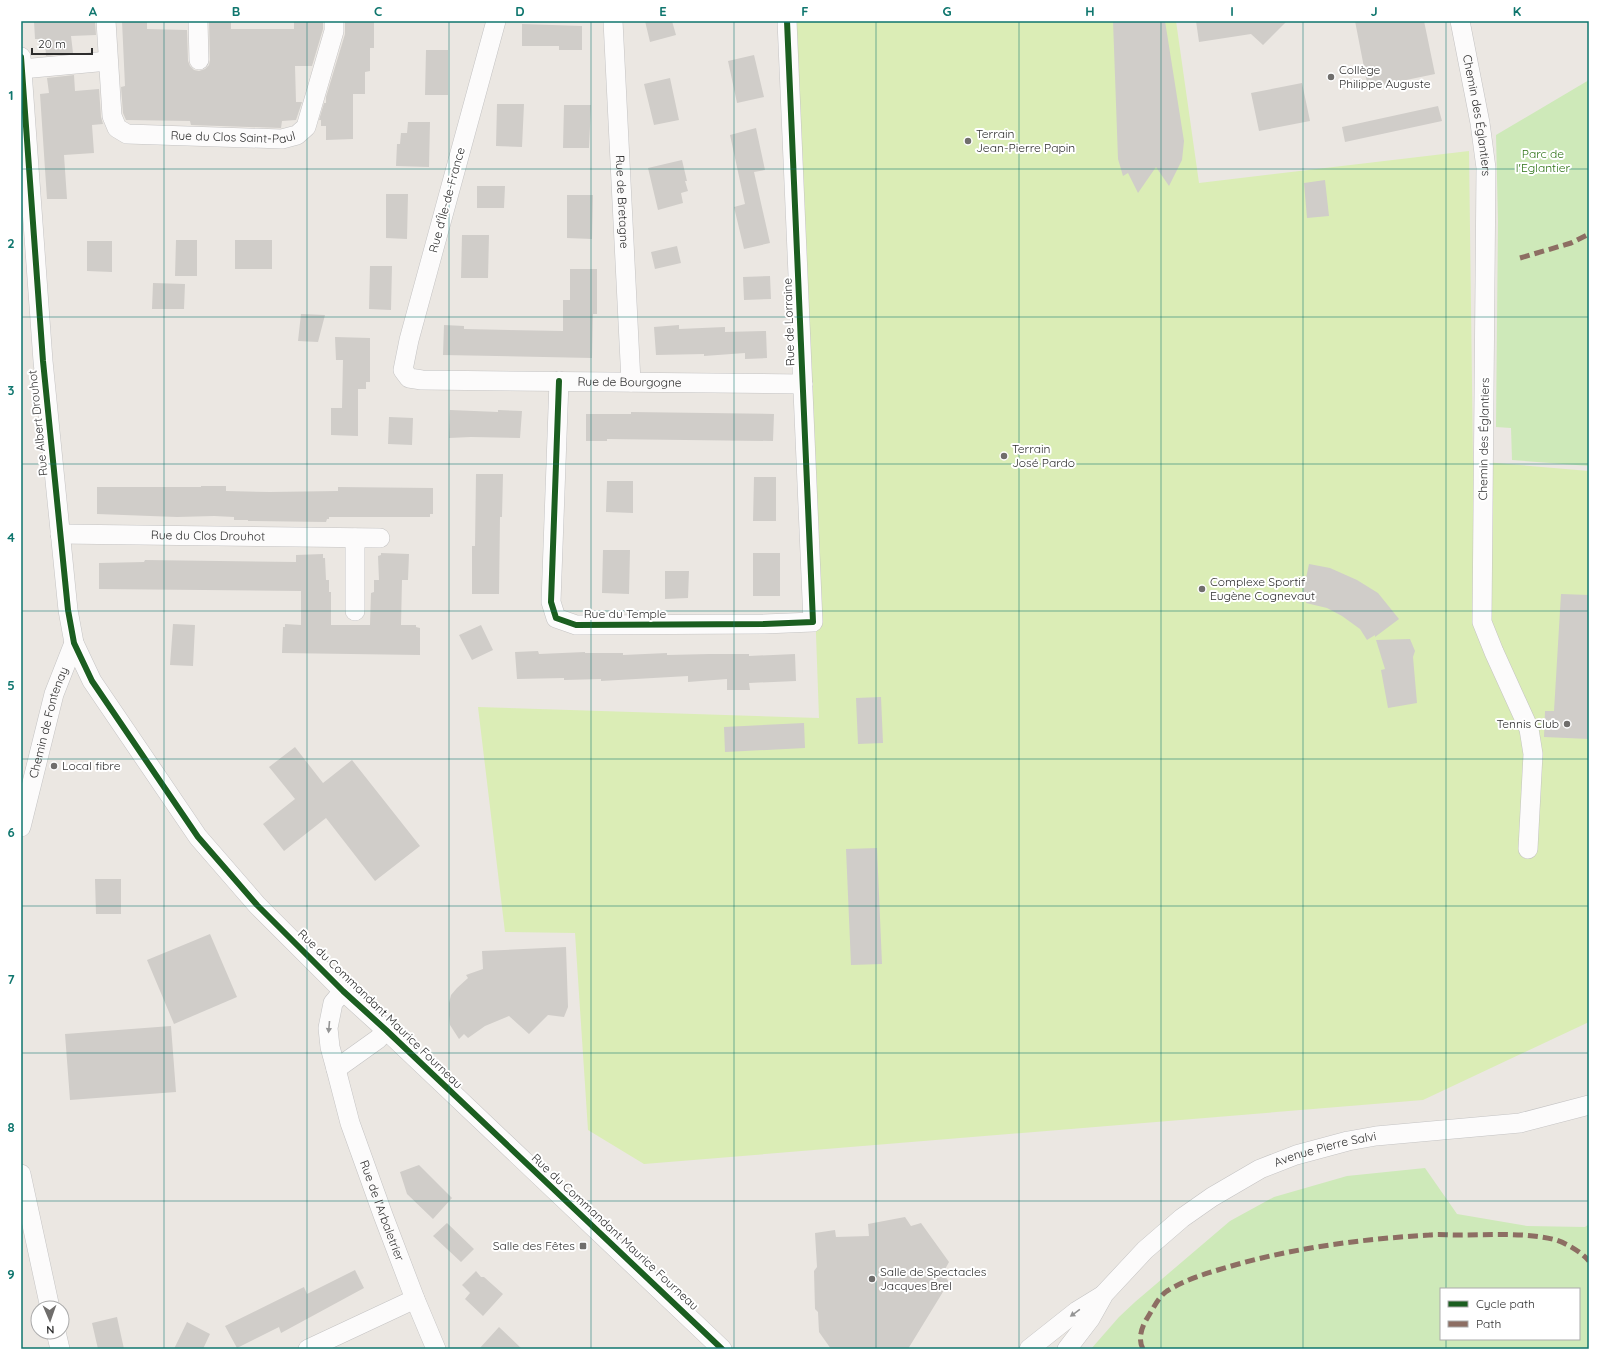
<svg xmlns="http://www.w3.org/2000/svg" width="1610" height="1370" viewBox="0 0 1610 1370" font-family="Quicksand,sans-serif">
	<rect width="100%" height="100%" fill="#ebe7e2"/>
	<path fill="#cee9b9" fill-rule="evenodd" d="M 1589,80 L 1589,466 L 1512,460 L 1511,428 L 1496,427 L 1498,221 L 1496,135 Z
		M 1425,1168 L 1457,1214 L 1527,1226 L 1585,1227 L 1589,1224 L 1589,1349 L 1091,1349 L 1119,1317 L 1135,1302 L 1230,1221 L 1274,1197 L 1347,1176 ZM 1441,1289 L 1579,1289 L 1579,1339 L 1441,1339 Z"/>
	<path fill="#dbedb6" d="M 794,21 L 1176,21 L 1199,183 L 1469,151 L 1473,461 L 1589,471 L 1589,1022 L 1423,1100 L 644,1164 L 588,1130 L 575,933 L 505,932 L 478,707 L 819,718 Z"/>
	<path fill="#d0cdc9" d="M 34,21 L 95,21 L 96,35 L 71,36 L 73,53 L 46,56 L 45,39 L 35,39 Z
		M 122,21 L 147,21 L 147,29 L 187,30 L 188,61 L 190,66 L 194,70 L 199,71 L 205,69 L 209,65 L 210,60 L 209,21 L 231,21 L 231,29 L 294,29 L 294,21 L 323,21 L 323,29 L 312,66 L 295,66 L 296,102 L 302,102 L 296,120 L 282,121 L 281,128 L 191,125 L 190,121 L 126,120 L 123,113 L 121,87 L 125,86 Z
		M 345,21 L 374,21 L 374,48 L 370,48 L 370,71 L 365,72 L 365,94 L 353,94 L 353,139 L 326,140 L 326,126 L 321,126 L 321,120 L 319,120 L 324,103 L 326,103 L 326,97 L 345,34 Z
		M 645,21 L 672,21 L 676,35 L 650,42 Z
		M 1113,21 L 1165,21 L 1184,141 L 1182,160 L 1169,186 L 1156,167 L 1138,193 L 1128,173 L 1123,176 L 1118,159 Z
		M 1196,21 L 1287,21 L 1263,45 L 1251,34 L 1199,42 Z
		M 1355,21 L 1424,21 L 1435,74 L 1368,88 Z
		M 522,24 L 582,26 L 582,50 L 559,50 L 559,46 L 522,46 Z
		M 426,50 L 448,50 L 448,95 L 425,95 Z
		M 754,55 L 764,97 L 737,103 L 728,61 Z
		M 74,75 L 75,91 L 99,89 L 101,117 L 103,124 L 92,125 L 94,153 L 64,155 L 67,199 L 47,199 L 40,94 L 49,93 L 47,78 Z
		M 670,78 L 679,120 L 654,125 L 644,84 Z
		M 1302,83 L 1310,121 L 1259,131 L 1251,93 Z
		M 497,104 L 524,104 L 522,147 L 496,146 Z
		M 564,105 L 591,105 L 589,148 L 563,148 Z
		M 1438,106 L 1442,121 L 1345,142 L 1342,127 Z
		M 408,122 L 430,122 L 429,167 L 396,166 L 397,144 L 400,144 L 401,133 L 407,133 Z
		M 756,128 L 765,170 L 754,172 L 770,243 L 744,249 L 734,207 L 745,204 L 730,135 Z
		M 682,160 L 687,181 L 685,181 L 688,191 L 681,193 L 683,203 L 658,210 L 648,168 Z
		M 1325,180 L 1329,216 L 1307,218 L 1304,183 Z
		M 477,186 L 505,186 L 504,208 L 477,208 Z
		M 386,194 L 408,194 L 407,239 L 386,238 Z
		M 567,195 L 593,195 L 592,239 L 567,238 Z
		M 462,235 L 489,235 L 488,278 L 461,278 Z
		M 176,240 L 197,240 L 197,276 L 175,276 Z
		M 235,240 L 272,240 L 272,269 L 235,269 Z
		M 87,241 L 112,241 L 112,272 L 87,271 Z
		M 677,246 L 681,263 L 655,269 L 651,252 Z
		M 370,266 L 392,266 L 391,310 L 369,309 Z
		M 570,269 L 597,269 L 597,314 L 593,314 L 592,358 L 443,355 L 444,325 L 464,326 L 464,329 L 563,331 L 563,300 L 570,300 Z
		M 770,276 L 771,299 L 744,300 L 743,277 Z
		M 153,283 L 185,284 L 184,309 L 152,309 Z
		M 301,314 L 325,315 L 318,342 L 298,341 Z
		M 679,325 L 679,329 L 725,327 L 725,332 L 766,331 L 767,358 L 745,359 L 745,353 L 704,356 L 704,354 L 656,355 L 654,327 Z
		M 335,337 L 370,338 L 370,382 L 366,382 L 366,389 L 358,389 L 358,436 L 331,435 L 331,408 L 342,408 L 343,360 L 336,360 Z
		M 450,410 L 498,412 L 498,410 L 522,411 L 520,438 L 471,437 L 449,438 Z
		M 631,412 L 774,414 L 773,441 L 607,439 L 607,441 L 586,441 L 586,414 L 631,414 Z
		M 389,417 L 413,418 L 412,445 L 388,444 Z
		M 476,474 L 503,474 L 502,517 L 500,517 L 499,594 L 472,594 L 472,546 L 475,546 Z
		M 754,477 L 776,477 L 776,521 L 753,521 Z
		M 607,481 L 633,481 L 633,513 L 606,512 Z
		M 201,486 L 226,486 L 226,491 L 270,492 L 338,491 L 338,487 L 433,488 L 433,514 L 430,514 L 430,517 L 329,517 L 329,519 L 327,519 L 326,522 L 248,521 L 248,520 L 234,520 L 234,517 L 214,516 L 177,517 L 97,514 L 97,487 L 201,487 Z
		M 603,550 L 630,550 L 629,594 L 602,593 Z
		M 381,553 L 409,554 L 408,580 L 402,580 L 401,625 L 416,625 L 416,627 L 420,628 L 420,655 L 282,653 L 283,627 L 285,627 L 285,624 L 301,625 L 301,591 L 99,589 L 99,563 L 144,562 L 145,560 L 296,562 L 296,555 L 323,554 L 323,558 L 325,558 L 326,580 L 329,580 L 329,592 L 331,592 L 331,625 L 370,625 L 371,593 L 374,592 L 374,580 L 379,580 L 378,556 L 381,555 Z
		M 753,553 L 780,553 L 780,596 L 753,596 Z
		M 1309,564 L 1330,568 L 1357,580 L 1378,593 L 1399,619 L 1375,637 L 1375,635 L 1367,640 L 1360,629 L 1342,616 L 1327,608 L 1306,603 L 1308,594 L 1303,592 Z
		M 665,571 L 689,571 L 688,598 L 665,599 Z
		M 1561,594 L 1589,595 L 1589,739 L 1544,737 L 1545,711 L 1554,711 Z
		M 173,624 L 195,625 L 193,666 L 170,665 Z
		M 481,625 L 493,650 L 472,660 L 459,635 Z
		M 1410,639 L 1415,651 L 1413,657 L 1417,703 L 1388,708 L 1381,670 L 1385,669 L 1376,640 Z
		M 538,651 L 539,654 L 585,652 L 585,653 L 623,653 L 623,655 L 667,653 L 667,655 L 709,654 L 749,654 L 749,656 L 795,654 L 796,681 L 749,683 L 750,690 L 727,690 L 727,679 L 688,682 L 688,676 L 601,681 L 601,679 L 564,680 L 564,678 L 517,679 L 515,652 Z
		M 881,697 L 883,743 L 858,744 L 856,698 Z
		M 804,723 L 805,748 L 725,752 L 724,727 Z
		M 295,747 L 323,783 L 352,760 L 420,846 L 375,881 L 326,818 L 284,851 L 263,824 L 295,799 L 269,767 Z
		M 877,848 L 882,964 L 851,965 L 846,849 Z
		M 95,879 L 121,879 L 121,914 L 96,914 Z
		M 210,934 L 237,997 L 174,1024 L 147,960 Z
		M 566,947 L 568,1007 L 564,1017 L 548,1015 L 529,1034 L 509,1016 L 485,1026 L 468,1038 L 464,1034 L 459,1039 L 450,1025 L 449,1015 L 449,1003 L 451,995 L 457,988 L 468,978 L 466,975 L 483,969 L 482,951 Z
		M 171,1026 L 176,1092 L 70,1100 L 65,1034 Z
		M 419,1165 L 452,1198 L 433,1219 L 407,1194 L 400,1172 Z
		M 905,1217 L 911,1226 L 921,1223 L 949,1262 L 943,1273 L 949,1282 L 908,1349 L 831,1349 L 819,1332 L 818,1312 L 815,1309 L 814,1271 L 817,1267 L 815,1233 L 835,1230 L 836,1237 L 869,1236 L 868,1224 Z
		M 447,1223 L 474,1249 L 461,1262 L 433,1236 Z
		M 355,1270 L 364,1288 L 281,1333 L 279,1327 L 237,1348 L 225,1326 L 304,1287 L 307,1294 Z
		M 476,1271 L 481,1277 L 484,1277 L 503,1294 L 483,1316 L 465,1299 L 470,1293 L 462,1285 Z
		M 117,1317 L 124,1349 L 98,1349 L 92,1323 Z
		M 187,1322 L 210,1334 L 203,1349 L 174,1349 Z
		M 499,1327 L 522,1349 L 479,1349 Z"/>
	<g fill="none" stroke-linecap="round" stroke-linejoin="round">
		<g stroke="#c4c3c3" stroke-width="20">
			<g id="street">
				<path id="s1" d="M 106,21 L 112,116 L 117,128 L 127,134 L 282,139 L 297,135 L 306,127 L 334,31 L 334,21"/>
				<path d="M 198,21 L 199,60"/>
				<path id="s2" d="M 496,21 L 409,340 L 403,370 L 409,378 L 422,380 L 803,384"/>
				<path id="s3" d="M 613,21 L 631,382"/>
				<path id="s4" d="M 1460,21 L 1480,123 L 1486,168 L 1482,622 L 1494,652 L 1529,729 L 1533,754 L 1528,849"/>
				<path d="M 21,57 L 43,361 L 68,610 L 74,643 L 92,681 L 198,837 L 257,905 L 343,991 L 386,1030 L 722,1349"/>
				<path d="M 22,69 L 108,61"/>
				<path d="M 559,381 L 551,602 L 556,618 L 576,625 L 764,624 L 813,622 L 787,21"/>
				<path id="s5" d="M 60,534 L 380,538"/>
				<path d="M 355,611 L 355,538"/>
				<path id="s6" d="M 21,827 L 54,694 L 74,643"/>
				<path id="s7" d="M 343,991 L 333,1003 L 328,1028 L 330,1047 L 336,1069 L 350,1123 L 383,1215 L 415,1299 L 436,1349"/>
				<path d="M 336,1069 L 378,1039 L 386,1030"/>
				<path d="M 21,1174 L 50,1308"/>
				<path d="M 56,1332 L 60,1349"/>
				<path d="M 308,1349 L 415,1299"/>
				<path d="M 1029,1349 L 1077,1311 L 1103,1295"/>
				<path id="s8" d="M 1067,1349 L 1090,1319 L 1104,1294 L 1145,1250 L 1182,1218 L 1212,1197 L 1260,1169 L 1296,1155 L 1348,1141 L 1376,1136 L 1520,1123 L 1589,1105"/>
			</g>
		</g>
		<use href="#street" stroke="#fcfbfb" stroke-width="19"/>
		<path stroke="#8d6e63" stroke-width="5" stroke-dasharray="10 5" stroke-linecap="butt" d="M 1520,258 L 1571,243 L 1589,234
			M 1143,1349 C 1138,1340 1141,1329 1146,1320 C 1152,1311 1158,1297 1167,1291 C 1188,1278 1211,1272 1235,1265 C 1298,1247 1364,1239 1429,1235 C 1438,1234 1447,1235 1457,1235 C 1488,1235 1525,1232 1556,1240 C 1568,1244 1581,1252 1589,1261"/>
		<g stroke="#fff" stroke-width="8">
			<path id="cycleway" d="M 21,57 L 43,361 L 68,610 L 74,643 L 92,681 L 198,837 L 257,905 L 343,991 L 386,1030 L 722,1349
				M 559,381 L 551,602 L 556,618 L 576,625 L 764,624 L 813,622 L 787,21"/>
		</g>
		<use href="#cycleway" stroke="#1b5e20" stroke-width="6"/>
	</g>
	<defs><path id="oneway-solid" d="M-6-.8H1V-3.2L6.5 0L1 3.2V.8H-6Z"/></defs>
	<g fill="#949494">
		<use href="#oneway-solid" transform="translate(329 1027) rotate(95)"/>
		<use href="#oneway-solid" transform="translate(1075 1313) rotate(144)"/>
	</g>
	<path fill="none" stroke="#0f766e" stroke-width="1" stroke-opacity="0.55" d="M 164,21 L 164,1349M 307,21 L 307,1349M 449,21 L 449,1349M 591,21 L 591,1349M 734,21 L 734,1349M 876,21 L 876,1349M 1019,21 L 1019,1349M 1161,21 L 1161,1349M 1303,21 L 1303,1349M 1446,21 L 1446,1289M 21,169 L 1589,169M 21,317 L 1589,317M 21,464 L 1589,464M 21,611 L 1589,611M 21,759 L 1589,759M 21,906 L 1589,906M 21,1053 L 1589,1053M 21,1201 L 1589,1201M 1446,1339 L 1446,1349"/>
	<g fill="#706e6c" stroke="#fff" stroke-width="1.5">
		<circle cx="1331" cy="77" r="4"/>
		<circle cx="968" cy="141" r="4"/>
		<circle cx="1004" cy="456" r="4"/>
		<circle cx="1202" cy="589" r="4"/>
		<circle cx="1567" cy="724" r="4"/>
		<circle cx="54" cy="766" r="4"/>
		<rect x="579" y="1242" width="8" height="8" rx="2"/>
		<circle cx="872" cy="1279" r="4"/>
	</g>
	<g text-anchor="middle" stroke-width="4" stroke-linejoin="round" paint-order="stroke">
		<g font-size="12" fill="#2d2d2d" stroke="#fff" text-anchor="start">
			<text x="1339" y="74">Collège<tspan x="1339" dy="14">Philippe Auguste</tspan></text>
			<text x="976" y="138">Terrain<tspan x="976" dy="14">Jean-Pierre Papin</tspan></text>
			<text x="1012" y="453">Terrain<tspan x="1012" dy="14">José Pardo</tspan></text>
			<text x="1210" y="586">Complexe Sportif<tspan x="1210" dy="14">Eugène Cognevaut</tspan></text>
			<text x="1559" y="728" text-anchor="end">Tennis Club</text>
			<text x="62" y="770">Local fibre</text>
			<text x="575" y="1250" text-anchor="end">Salle des Fêtes</text>
			<text x="880" y="1276">Salle de Spectacles<tspan x="880" dy="14">Jacques Brel</tspan></text>
		</g>
		<g font-size="12" fill="#2d2d2d" stroke="#fff">
			<text dy="4" stroke="none"><textPath href="#s4" startOffset="96">Chemin des Églantiers</textPath></text>
			<text dy="4" stroke="none"><textPath href="#s1" startOffset="226">Rue du Clos Saint-Paul</textPath></text>
			<text transform="translate(447 200) rotate(-75)" y="4">Rue d'Île-de-France</text>
			<text dy="4" stroke="none"><textPath href="#s3" startOffset="181">Rue de Bretagne</textPath></text>
			<text transform="translate(789 322) rotate(-92)" y="4">Rue de Lorraine</text>
			<text dy="4" stroke="none"><textPath href="#s2" startOffset="592">Rue de Bourgogne</textPath></text>
			<text transform="translate(38 423) rotate(-96)" y="4">Rue Albert Drouhot</text>
			<text transform="translate(1484 439) rotate(-89)" y="4">Chemin des Églantiers</text>
			<text dy="4" stroke="none"><textPath href="#s5" startOffset="148">Rue du Clos Drouhot</textPath></text>
			<text x="625" y="618">Rue du Temple</text>
			<text dy="4" stroke="none"><textPath href="#s6" startOffset="108">Chemin de Fontenay</textPath></text>
			<text transform="translate(380 1009) rotate(44)" y="4">Rue du Commandant Maurice Fourneau</text>
			<text dy="4" stroke="none"><textPath href="#s8" startOffset="336">Avenue Pierre Salvi</textPath></text>
			<text dy="4" stroke="none"><textPath href="#s7" startOffset="232">Rue de l'Arbaletrier</textPath></text>
			<text transform="translate(615 1232) rotate(43)" y="4">Rue du Commandant Maurice Fourneau</text>
		</g>
		<g font-size="12" fill="#2c7214" stroke="#fff">
			<text x="1543" y="158">Parc de<tspan x="1543" dy="14">l'Eglantier</tspan></text>
		</g>
	</g>
	<rect width="1610" height="1370" fill="none" stroke="#ffffff" stroke-width="44"/>
	<rect x="1440" y="1288" width="140" height="52" fill="#ffffff" stroke="#ababab"/>
	<rect x="1448" y="1301" width="20" height="6" fill="#1b5e20" stroke="#ababab"/>
	<text x="1476" y="1308" font-size="12" fill="#2d2d2d">Cycle path</text>
	<rect x="1448" y="1321" width="20" height="6" fill="#8d6e63" stroke="#ababab"/>
	<text x="1476" y="1328" font-size="12" fill="#2d2d2d">Path</text>
	<g transform="translate(50 1320) rotate(178)"><circle r="19" fill="#ffffff" stroke="#ababab"/>
	<path d="M0-3L7 15L0 10L-7 15Z" fill="#706e6c"/>
	<text y="-6" font-size="11" font-weight="bold" text-anchor="middle" fill="#2d2d2d">N</text>
	</g>
	<path d="M32 48v6h60v-6" fill="none" stroke="#2d2d2d" stroke-width="2"/>
	<text x="38" y="48" font-size="12" fill="#2d2d2d" stroke="#ffffff" stroke-width="3" paint-order="stroke">20 m</text>
	<rect x="22" y="22" width="1566" height="1326" fill="none" stroke="#0f766e" stroke-width="1.5"/>
	<g font-size="13" text-anchor="middle" font-weight="bold" fill="#0f766e">
		<text x="93" y="16">A</text>
		<text x="236" y="16">B</text>
		<text x="378" y="16">C</text>
		<text x="520" y="16">D</text>
		<text x="663" y="16">E</text>
		<text x="805" y="16">F</text>
		<text x="947" y="16">G</text>
		<text x="1090" y="16">H</text>
		<text x="1232" y="16">I</text>
		<text x="1374" y="16">J</text>
		<text x="1517" y="16">K</text>
		<text x="11" y="100">1</text>
		<text x="11" y="248">2</text>
		<text x="11" y="395">3</text>
		<text x="11" y="542">4</text>
		<text x="11" y="690">5</text>
		<text x="11" y="837">6</text>
		<text x="11" y="984">7</text>
		<text x="11" y="1132">8</text>
		<text x="11" y="1279">9</text>
	</g>
</svg>
